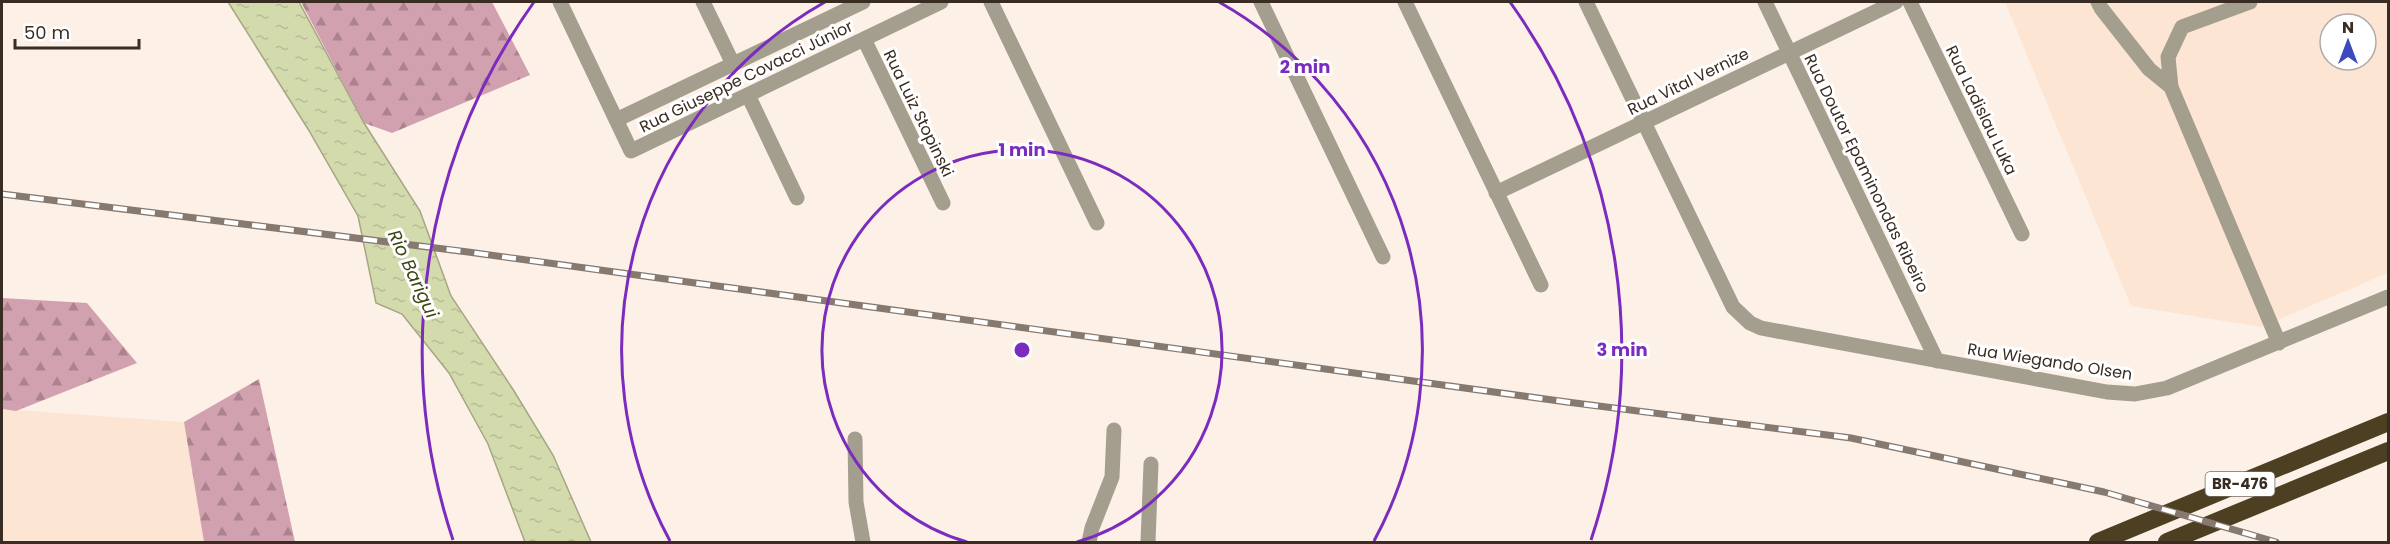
<svg xmlns="http://www.w3.org/2000/svg" width="2390" height="544" viewBox="0 0 2390 544" font-family="Poppins,sans-serif">
	<defs>
		<pattern id="forest-firs" width="22" height="20" patternUnits="userSpaceOnUse" patternTransform="scale(1.5)"><rect width="22" height="20" fill="#d2a1b0"/><path d="M5 1l3.5 6h-7zM16 11l3.5 6h-7z" fill="#ab838f"/></pattern>
		<pattern id="water-ripples" width="26" height="14" patternUnits="userSpaceOnUse" patternTransform="scale(1.5)"><rect width="26" height="14" fill="#d3dbad"/><path d="M2 4q2-2 4 0t4 0M15 11q2-2 4 0t4 0" fill="none" stroke="#b6bc95"/></pattern>
	</defs>
	<rect width="100%" height="100%" fill="#fdf0e6"/>
	<path fill="#fde5d4" fill-rule="evenodd" d="M 2005,2 L 2388,2 L 2388,273 L 2261,327 L 2131,306 ZM 2330,24 L 2366,24 L 2366,60 L 2330,60 Z
		M 2,409 L 184,422 L 204,542 L 2,542 Z"/>
	<path fill="url(#forest-firs)" d="M 301,2 L 492,2 L 530,75 L 392,133 L 364,123 Z
		M 2,298 L 87,303 L 137,363 L 16,411 L 2,409 Z
		M 259,379 L 295,542 L 204,542 L 184,422 Z"/>
	<path fill="url(#water-ripples)" stroke="#a5a684" stroke-width="1.5" d="M 228,2 L 299,2 L 364,123 L 420,211 L 451,296 L 514,391 L 553,455 L 591,542 L 525,542 L 488,444 L 449,373 L 402,314 L 376,303 L 358,216 L 308,129 Z"/>
	<g fill="none" stroke-linecap="round" stroke-linejoin="round">
		<path stroke="#a49e8f" stroke-width="15" d="M 560,2 L 631,151 L 941,2
			M 703,2 L 733,64
			M 991,2 L 1097,223
			M 1261,2 L 1383,257
			M 1405,2 L 1541,285
			M 1586,2 L 1733,307 L 1750,323 L 1761,328 L 2107,392 L 2135,394 L 2167,388 L 2388,297
			M 1765,2 L 1937,361
			M 1910,2 L 2022,234
			M 2098,2 L 2101,8 L 2149,69 L 2171,87
			M 2250,2 L 2182,27 L 2168,57 L 2171,87 L 2279,343
			M 864,39 L 943,203
			M 748,95 L 797,198
			M 616,120 L 863,2
			M 1496,193 L 1896,2
			M 855,439 L 856,502 L 863,542
			M 1089,542 L 1092,528 L 1112,477 L 1114,430
			M 1148,542 L 1151,464"/>
		<path stroke="#4d4022" stroke-width="18" d="M 2098,542 L 2388,422
			M 2167,542 L 2388,451"/>
		<g stroke="#867970" stroke-width="7">
			<path id="rail" d="M 2,194 L 468,252 L 1567,402 L 1851,438 L 2104,492 L 2276,542"/>
		</g>
		<use href="#rail" stroke="#fff" stroke-width="4.5" stroke-dasharray="14" stroke-linecap="butt"/>
	</g>
	<g fill="none" stroke="#7b2cbf" stroke-width="3">
		<path d="M967 542A200 200 0 1 1 1077 542"/>
		<path d="M670 541A400 400 0 0 1 825 2M1219 2A400 400 0 0 1 1374 541"/>
		<path d="M453 540A600 600 0 0 1 534 2M1510 2A600 600 0 0 1 1591 540"/>
	</g>
	<g text-anchor="middle" stroke-width="6" stroke-linejoin="round" paint-order="stroke">
		<rect fill="#fff" stroke="#746b65" stroke-width="1.5" x="2205.5" y="472" width="69" height="24" rx="4.5"/>
		<g font-size="15" font-weight="bold" fill="#392c23">
			<text x="2240" y="489">BR-476</text>
		</g>
		<g font-size="16" fill="#392c23" stroke="#fff">
			<text transform="translate(746 76) rotate(-26)" y="6">Rua Giuseppe Covacci Júnior</text>
			<text transform="translate(1688 81) rotate(-26)" y="6">Rua Vital Vernize</text>
			<text transform="translate(1982 110) rotate(64)" y="6">Rua Ladislau Luka</text>
			<text transform="translate(919 113) rotate(64)" y="6">Rua Luiz Stopinski</text>
			<text transform="translate(1867 173) rotate(64)" y="6">Rua Doutor Epaminondas Ribeiro</text>
			<text transform="translate(2050 361) rotate(9)" y="6">Rua Wiegando Olsen</text>
		</g>
		<g font-size="18" font-style="italic" fill="#404611" stroke="#fff">
			<text transform="translate(413 274) rotate(65)" y="6">Rio Barigui</text>
		</g>
	</g>
	<circle cx="1022" cy="350" r="9" fill="#7b2cbf" stroke="#fff" stroke-width="3"/>
	<g font-size="18" text-anchor="middle" font-weight="bold" fill="#7b2cbf" stroke="#fff" stroke-width="6" stroke-linejoin="round" paint-order="stroke">
		<text x="1305" y="73">2 min</text>
		<text x="1022" y="156">1 min</text>
		<text x="1622" y="356">3 min</text>
	</g>
	<rect width="2390" height="544" fill="none" stroke="#392c23" stroke-width="6"/>
	<g transform="translate(2348 42)"><circle r="28" fill="#ffffff" stroke="#b0aba7" stroke-width="1.5"/>
	<path d="M0-4.5L10 22L0 15L-10 22Z" fill="#3b4abd"/>
	<text y="-9" font-size="16" font-weight="bold" text-anchor="middle" fill="#392c23">N</text>
	</g>
	<path d="M15 39v9h124v-9" fill="none" stroke="#392c23" stroke-width="3"/>
	<text x="24" y="39" font-size="18" fill="#392c23" stroke="#ffffff" stroke-width="4.5" paint-order="stroke">50 m</text>
</svg>
